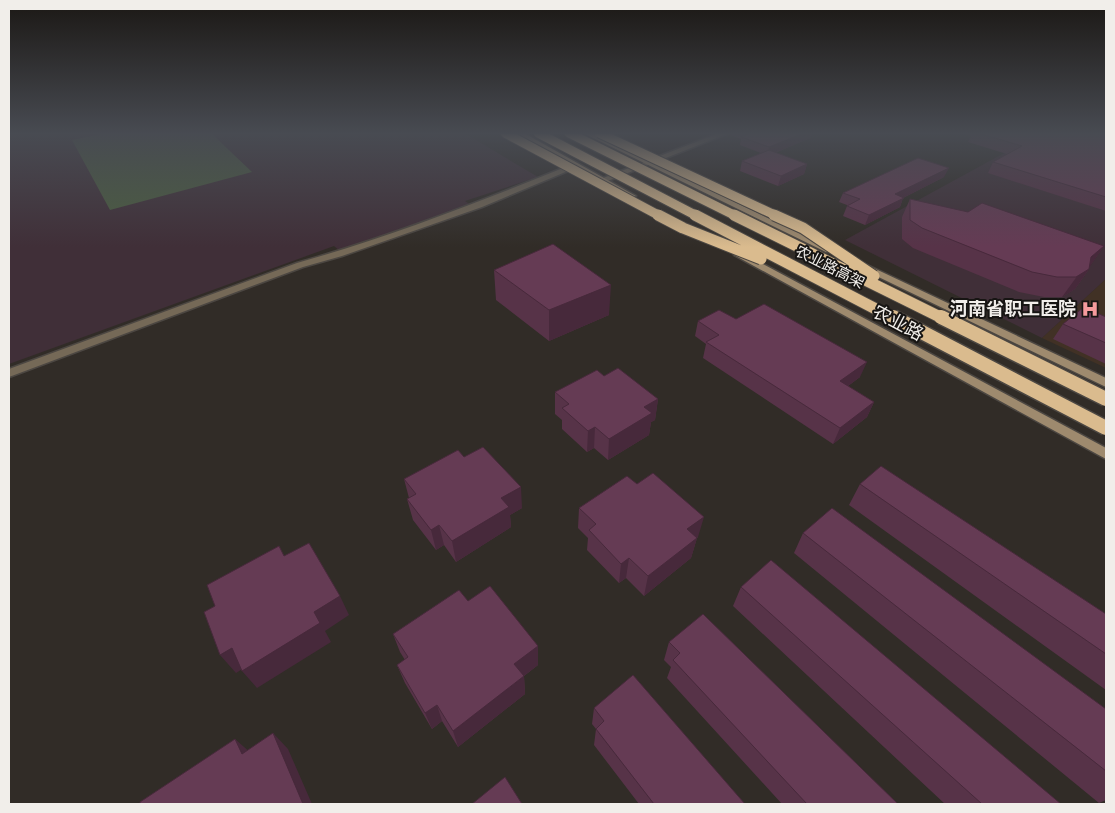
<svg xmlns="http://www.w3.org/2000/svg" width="1115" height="813" viewBox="0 0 1115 813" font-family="'Times New Roman','Noto Sans SC',serif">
	<rect width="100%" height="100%" fill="#312c27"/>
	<path fill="#402f38" d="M 9,133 L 464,133 L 538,177 L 465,201 L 471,205 L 340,251 L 334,246 L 9,364 Z
		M 1030,139 L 1106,161 L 1106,279 L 1042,338 L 845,240 Z"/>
	<path fill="#413125" d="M 1106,279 L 1106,368 L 1042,338 Z"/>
	<path fill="#4c5e40" d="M 106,133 L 211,133 L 252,172 L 110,210 L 72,140 Z"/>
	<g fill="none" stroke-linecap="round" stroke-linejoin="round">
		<g stroke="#4c4742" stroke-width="3">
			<path id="street" d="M 719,133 L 729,133 L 605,182 L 598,180 Z
				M 568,166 L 575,168 L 482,207 L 342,256 L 303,267 L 9,377 L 9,369 L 297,263 C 389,237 479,202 568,166 Z"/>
		</g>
		<g stroke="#4c4742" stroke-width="3">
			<path id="secondary" d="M 515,133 L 524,133 L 636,196 L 629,198 Z
				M 583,133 L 592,133 L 834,250 L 832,252 L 826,252 Z
				M 737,250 L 1106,448 L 1106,459 L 734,255 L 734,251 Z
				M 865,264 L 1106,378 L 1106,387 L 862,269 L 860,267 Z"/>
		</g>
		<use href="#street" fill="#756957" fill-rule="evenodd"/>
		<use href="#secondary" fill="#9e8a6e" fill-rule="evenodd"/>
		<g stroke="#4c4742" stroke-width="11" stroke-linecap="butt">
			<path id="highway-bridge-far2" d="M 505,133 L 660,216
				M 538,133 L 697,216
				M 569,133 L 736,216
				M 599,133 L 777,216"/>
		</g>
		<g stroke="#4c4742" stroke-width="13" stroke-linecap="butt">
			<path id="highway-bridge-far1" d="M 658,215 L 683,228 L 761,259
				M 695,215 L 895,319
				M 734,215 L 944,319
				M 774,215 L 803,228 L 874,276"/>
		</g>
		<g stroke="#4c4742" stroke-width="17" stroke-linecap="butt">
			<path id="highway-bridge" d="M 893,317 L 1106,428
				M 941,317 L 1106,399"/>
		</g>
		<use href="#highway-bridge-far2" stroke="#dabb8e" stroke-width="9"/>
		<use href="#highway-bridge-far1" stroke="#dabb8e" stroke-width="11"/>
		<use href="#highway-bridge" stroke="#dabb8e" stroke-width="14"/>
	</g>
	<path fill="#573348" d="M 730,133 L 812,133 L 810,138 L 775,153 L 807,164 L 804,174 L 778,186 L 740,171 L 742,161 L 761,153 L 740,145 L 741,139 L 730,135 Z
		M 963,133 L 1106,133 L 1106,211 L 988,173 L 993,162 L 1007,154 L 968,142 L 971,136 Z
		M 944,177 L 903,198 L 900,207 L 865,225 L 843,216 L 847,206 L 847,205 L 839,202 L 843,193 Z
		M 910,199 L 1104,246 L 1089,267 L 1089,269 L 1075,289 L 1062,297 L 1044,297 L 1019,292 L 913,248 L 902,239 L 902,217 Z
		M 494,270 L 609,315 L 549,341 L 496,300 Z
		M 1106,317 L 1106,364 L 1053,339 L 1063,324 Z
		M 736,319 L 860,377 L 848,386 L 874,402 L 867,417 L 833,444 L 703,358 L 706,344 L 695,336 L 698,321 Z
		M 604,376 L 658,399 L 655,420 L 651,422 L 649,435 L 608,460 L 594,448 L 587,452 L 562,429 L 562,420 L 555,414 L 555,392 Z
		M 464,457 L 522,508 L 510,515 L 511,527 L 456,562 L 444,545 L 436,550 L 413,520 L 407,499 L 409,498 L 404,479 Z
		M 860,484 L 1106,614 L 1106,690 L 849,505 Z
		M 579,508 L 698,537 L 697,538 L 691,558 L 644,596 L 626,578 L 619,583 L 587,550 L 588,538 L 578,528 Z
		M 803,533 L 1106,709 L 1106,800 L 1099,803 L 794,553 Z
		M 741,587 L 1061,804 L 945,804 L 733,606 Z
		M 468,601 L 538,646 L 538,665 L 524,676 L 525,694 L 458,747 L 442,721 L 432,729 L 405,683 L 397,665 L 405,660 L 400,652 L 393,634 Z
		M 669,642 L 898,804 L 782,804 L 667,678 L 671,667 L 664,660 Z
		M 594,708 L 745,804 L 639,804 L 594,745 L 596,729 L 592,724 Z"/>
	<path fill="#47293b" d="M 804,133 L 812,133 L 810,138 L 767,156 L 769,147 Z
		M 807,164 L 804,174 L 778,186 L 781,176 Z
		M 949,168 L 944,177 L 903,198 L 900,207 L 865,225 L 869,215 L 895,194 Z
		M 1104,246 L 1090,266 L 1079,275 L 1089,269 L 1075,289 L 1062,297 L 1091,257 Z
		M 611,285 L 609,315 L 549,341 L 549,310 Z
		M 867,362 L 860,377 L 833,397 L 840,381 Z
		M 658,399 L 655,420 L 651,422 L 649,435 L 608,460 L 609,439 L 644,407 Z
		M 874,402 L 867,417 L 833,444 L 840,428 Z
		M 595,427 L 594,448 L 587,452 L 588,431 Z
		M 521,487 L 522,508 L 510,515 L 511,527 L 456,562 L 452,541 L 501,498 Z
		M 704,517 L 698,537 L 682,549 L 687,529 Z
		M 439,525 L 444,545 L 436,550 L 431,530 Z
		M 697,538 L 691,558 L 644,596 L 648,576 Z
		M 629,558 L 626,578 L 619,583 L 621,564 Z
		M 340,596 L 349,615 L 325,631 L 331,642 L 257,688 L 242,671 L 314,612 Z
		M 538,646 L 538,665 L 516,682 L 514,664 Z
		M 232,648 L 247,666 L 236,673 L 220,655 Z
		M 524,676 L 525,694 L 458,747 L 453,731 Z
		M 437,705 L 442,721 L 432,729 L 425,713 Z
		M 273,733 L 288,749 L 312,804 L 303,804 Z
		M 235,739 L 252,754 L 242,754 Z"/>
	<path fill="#653b54" stroke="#47293b" d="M 750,133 L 804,133 L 769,147 L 741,137 Z
		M 978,133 L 1106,133 L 1106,197 L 993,162 L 1022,146 Z
		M 769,150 L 807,164 L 781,176 L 742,161 Z
		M 918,158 L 949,168 L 895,194 L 904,198 L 869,215 L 847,206 L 860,199 L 843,193 Z
		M 910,199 L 968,212 L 982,203 L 1104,246 L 1091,257 L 1089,269 L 1076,277 L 1057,277 L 1032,272 L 922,228 L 910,220 Z
		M 553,244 L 611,285 L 549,310 L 494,270 Z
		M 764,304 L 867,362 L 840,381 L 874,402 L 840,428 L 706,342 L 719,335 L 698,321 L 719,310 L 736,319 Z
		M 1084,307 L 1106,317 L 1106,343 L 1063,324 Z
		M 618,368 L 658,399 L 644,407 L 652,413 L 609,439 L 595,427 L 588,431 L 562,408 L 569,404 L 555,392 L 597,370 L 604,376 Z
		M 483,447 L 521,487 L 501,498 L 509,507 L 452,541 L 439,525 L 431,530 L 407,499 L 416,494 L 404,479 L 458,450 L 464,457 Z
		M 881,466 L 1106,614 L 1106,654 L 860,484 Z
		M 653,473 L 704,517 L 687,529 L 697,538 L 648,576 L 629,558 L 621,564 L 589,530 L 596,524 L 579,508 L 627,476 L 637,484 Z
		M 832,508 L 1106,709 L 1106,771 L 803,533 Z
		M 309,543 L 340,596 L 314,612 L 320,623 L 242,671 L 232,648 L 220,655 L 204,612 L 215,606 L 207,585 L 279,546 L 284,556 Z
		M 771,560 L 1061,804 L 982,804 L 741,587 Z
		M 490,586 L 538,646 L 514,664 L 524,676 L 453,731 L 437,705 L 425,713 L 397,665 L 408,657 L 393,634 L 459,590 L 468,601 Z
		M 703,614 L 898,804 L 807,804 L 673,660 L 680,653 L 669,642 Z
		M 633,675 L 745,804 L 654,804 L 596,729 L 604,721 L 594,708 Z
		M 273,733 L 303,804 L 140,804 L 140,802 L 235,739 L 242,754 Z
		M 505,777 L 522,804 L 472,804 Z"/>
	<linearGradient id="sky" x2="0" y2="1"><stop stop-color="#1b1815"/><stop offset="0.54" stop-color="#484b52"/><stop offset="1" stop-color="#484b52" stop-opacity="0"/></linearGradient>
	<rect width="1115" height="247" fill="url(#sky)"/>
	<defs>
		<g id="hospital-bare" transform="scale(1.35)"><path d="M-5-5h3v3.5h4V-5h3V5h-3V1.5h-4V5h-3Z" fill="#f59b9d" stroke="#171513" stroke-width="2.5" paint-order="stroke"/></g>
	</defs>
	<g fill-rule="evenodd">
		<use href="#hospital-bare" x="1090" y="309"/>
	</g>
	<g text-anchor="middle" stroke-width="4" stroke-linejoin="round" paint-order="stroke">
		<g font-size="15" fill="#f1eeea" stroke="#171513">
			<text transform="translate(830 267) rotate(27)" y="5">农业路高架</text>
		</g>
		<g font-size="18" font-weight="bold" fill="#f1eeea" stroke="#171513" text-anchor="end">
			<text x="1076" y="315">河南省职工医院</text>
		</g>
		<g font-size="18" fill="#f1eeea" stroke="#171513">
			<text transform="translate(898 323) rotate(28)" y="6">农业路</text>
		</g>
	</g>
	<rect width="1115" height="813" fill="none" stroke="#f1eeea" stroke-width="20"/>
</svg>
